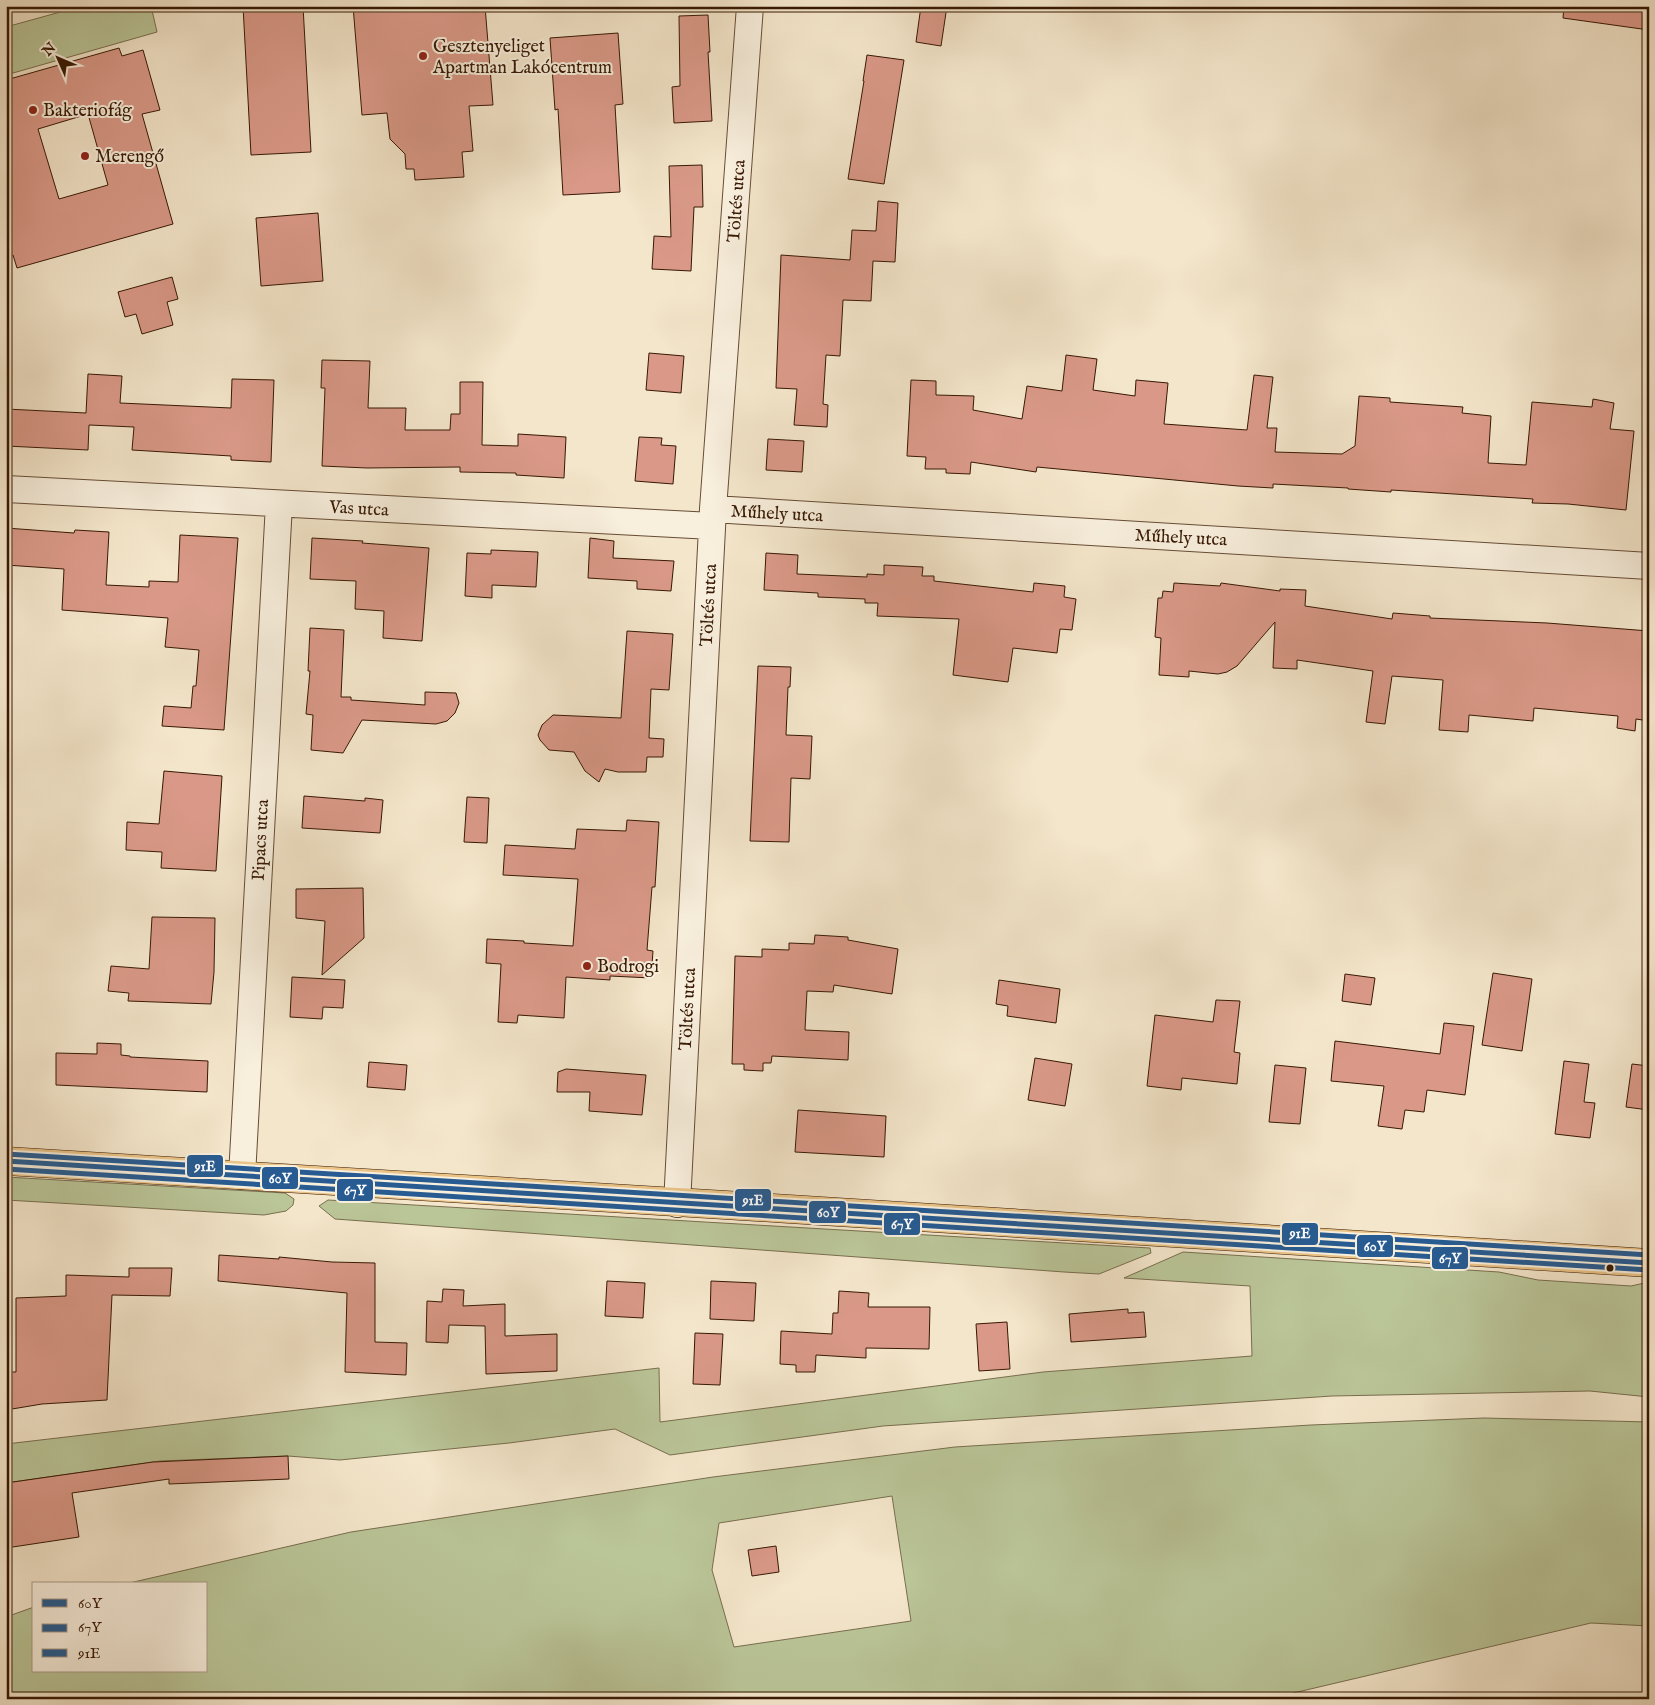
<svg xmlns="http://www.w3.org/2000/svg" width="1655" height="1705" viewBox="0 0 1655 1705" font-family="'IM FELL English',serif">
	<rect width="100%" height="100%" fill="#f4e6cb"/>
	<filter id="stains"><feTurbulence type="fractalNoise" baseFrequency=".004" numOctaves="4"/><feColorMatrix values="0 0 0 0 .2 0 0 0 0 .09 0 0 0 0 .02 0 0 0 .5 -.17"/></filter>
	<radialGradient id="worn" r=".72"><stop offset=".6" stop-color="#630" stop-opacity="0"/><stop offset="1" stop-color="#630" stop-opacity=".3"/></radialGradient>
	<path fill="#bac598" stroke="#786e4e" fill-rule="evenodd" d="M 82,6 L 151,6 L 157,32 L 6,75 L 6,27 Z
		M 6,1177 L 285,1193 L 294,1199 L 293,1205 L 286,1211 L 264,1215 L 6,1200 Z
		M 328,1200 L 1150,1248 L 1151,1253 L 1099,1274 L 1064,1272 L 335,1219 L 319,1206 Z
		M 1183,1252 L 1499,1272 L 1538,1280 L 1631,1286 L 1649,1282 L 1649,1397 L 1590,1391 L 1332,1396 L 883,1426 L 670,1455 L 615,1429 L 509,1443 L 340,1460 L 288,1456 L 160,1461 L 6,1483 L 6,1444 L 659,1368 L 660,1422 L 1043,1372 L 1252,1356 L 1250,1286 L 1124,1278 Z
		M 1484,1418 L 1649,1422 L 1649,1626 L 1591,1623 L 1268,1699 L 6,1699 L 6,1617 L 34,1607 L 34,1671 L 206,1671 L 206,1584 L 125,1584 L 351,1532 L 713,1477 L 955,1447 L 1311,1425 ZM 892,1496 L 911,1621 L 734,1647 L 712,1570 L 719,1523 Z"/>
	<path fill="#da9988" stroke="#371803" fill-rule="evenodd" d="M 243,6 L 303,6 L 311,152 L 251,155 Z
		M 353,6 L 485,6 L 493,105 L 469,106 L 473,151 L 462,152 L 464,177 L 415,180 L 414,169 L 406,169 L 405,154 L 390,139 L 387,113 L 362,115 Z
		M 921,6 L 947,6 L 941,46 L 916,42 Z
		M 1564,6 L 1649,6 L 1649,30 L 1563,18 Z
		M 708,15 L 710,52 L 708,52 L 712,121 L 674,123 L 672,87 L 680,86 L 679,16 Z
		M 618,33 L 623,104 L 615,105 L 620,192 L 563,195 L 558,109 L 555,110 L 550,38 Z
		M 119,48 L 122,56 L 143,50 L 160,110 L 142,114 L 173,224 L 17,268 L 13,255 L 6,257 L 6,80 ZM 88,114 L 108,185 L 59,199 L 38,129 Z
		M 867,55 L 904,60 L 884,184 L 848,179 L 864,81 L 863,81 Z
		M 702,165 L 703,207 L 694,207 L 691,271 L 652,269 L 654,236 L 671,237 L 669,166 Z
		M 878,201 L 898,203 L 895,262 L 873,261 L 871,301 L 843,300 L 840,356 L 826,355 L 823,404 L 828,405 L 827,427 L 794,425 L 797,389 L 776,388 L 781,255 L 850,260 L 852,230 L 876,231 Z
		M 318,213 L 323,281 L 261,286 L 256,218 Z
		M 172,277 L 178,299 L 167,302 L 173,325 L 142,334 L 136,314 L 125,317 L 118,292 Z
		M 649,353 L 684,356 L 681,393 L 646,390 Z
		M 1066,355 L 1097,359 L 1093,390 L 1135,396 L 1136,380 L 1168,383 L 1164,424 L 1247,430 L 1254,375 L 1273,377 L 1267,428 L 1277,428 L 1275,452 L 1342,454 L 1355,446 L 1359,396 L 1390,398 L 1390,402 L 1463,407 L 1462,413 L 1491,416 L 1488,463 L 1526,465 L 1532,402 L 1592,407 L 1593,399 L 1614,403 L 1610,429 L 1634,431 L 1626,510 L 1568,504 L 1532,503 L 1533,499 L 1391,490 L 1391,492 L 1348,489 L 1348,488 L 1273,484 L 1273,488 L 1238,486 L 1037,467 L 1036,472 L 971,462 L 970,474 L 946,473 L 946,469 L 925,469 L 926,457 L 907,456 L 911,380 L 936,381 L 936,395 L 974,396 L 973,410 L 1022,419 L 1027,386 L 1062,391 Z
		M 322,360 L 370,361 L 368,408 L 406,408 L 405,430 L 450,430 L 451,414 L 460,414 L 460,382 L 483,382 L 482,445 L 518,446 L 518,434 L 566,437 L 564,478 L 516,475 L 516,473 L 460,472 L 460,467 L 367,468 L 322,466 L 325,388 L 321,388 Z
		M 88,374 L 122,376 L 120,403 L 231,408 L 232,379 L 274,380 L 271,462 L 231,460 L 231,456 L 132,450 L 134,427 L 89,425 L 88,450 L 6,446 L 6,409 L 86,413 Z
		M 639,437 L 662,438 L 661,445 L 676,446 L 673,484 L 635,481 Z
		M 768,439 L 804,441 L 802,472 L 766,470 Z
		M 6,528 L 74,533 L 75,530 L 109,532 L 106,585 L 149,587 L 149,581 L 178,582 L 180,535 L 238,538 L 224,730 L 162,726 L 164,706 L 191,708 L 193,686 L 196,686 L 199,650 L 165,647 L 168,618 L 62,610 L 64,569 L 6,565 Z
		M 312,538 L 363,541 L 362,543 L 429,548 L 422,641 L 383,638 L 384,611 L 355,609 L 356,581 L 310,579 Z
		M 590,538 L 614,541 L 613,558 L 674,561 L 671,591 L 637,589 L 637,581 L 588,578 Z
		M 491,550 L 538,552 L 536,587 L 492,585 L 492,598 L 465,596 L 467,553 L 491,554 Z
		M 766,553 L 798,555 L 797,574 L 867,577 L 867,574 L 884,575 L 884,565 L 923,567 L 922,576 L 934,576 L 934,581 L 1033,592 L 1034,583 L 1065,586 L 1064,597 L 1076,599 L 1072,630 L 1060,629 L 1057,653 L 1013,648 L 1008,682 L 953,675 L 959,619 L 877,616 L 878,603 L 865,603 L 865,599 L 818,597 L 818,593 L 764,590 Z
		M 1174,583 L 1220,586 L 1221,583 L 1280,591 L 1280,589 L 1306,590 L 1305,606 L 1392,619 L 1393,613 L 1430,616 L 1430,618 L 1547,623 L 1649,631 L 1649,721 L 1636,719 L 1635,731 L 1617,728 L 1618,716 L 1534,708 L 1533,721 L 1469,715 L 1468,732 L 1439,730 L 1443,680 L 1392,676 L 1385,724 L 1366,722 L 1373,671 L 1297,660 L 1297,669 L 1273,668 L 1275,622 L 1237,666 L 1227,672 L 1218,674 L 1189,671 L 1189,677 L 1159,675 L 1161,638 L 1155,637 L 1158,598 L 1162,598 L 1163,591 L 1173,592 Z
		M 310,628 L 344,630 L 341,697 L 351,697 L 351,700 L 425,705 L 425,692 L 456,693 L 459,703 L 455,713 L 447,721 L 436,724 L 362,720 L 343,753 L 311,750 L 313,715 L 306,714 L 310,671 L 308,671 Z
		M 627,631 L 673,634 L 669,690 L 651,689 L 649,738 L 664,739 L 663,757 L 647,757 L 646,772 L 618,772 L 605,769 L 599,782 L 585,771 L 574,752 L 549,750 L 540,740 L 538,735 L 542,725 L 553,715 L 621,718 Z
		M 758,666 L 791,667 L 790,687 L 788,687 L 786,735 L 812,736 L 810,779 L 791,778 L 789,842 L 750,841 Z
		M 164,771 L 222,776 L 216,871 L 161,868 L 162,852 L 126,850 L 127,822 L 159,824 Z
		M 304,796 L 365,801 L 365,798 L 383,800 L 380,833 L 302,828 Z
		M 467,797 L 489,798 L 487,843 L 464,842 Z
		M 627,820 L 659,822 L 655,887 L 652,887 L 647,950 L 653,951 L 651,978 L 610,976 L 610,980 L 566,977 L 564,1018 L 518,1015 L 517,1023 L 498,1022 L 501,964 L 486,963 L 487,939 L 524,941 L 524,943 L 573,946 L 578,879 L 503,875 L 505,845 L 575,849 L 577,829 L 626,831 Z
		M 363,888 L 364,938 L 322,975 L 325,921 L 296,918 L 296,889 Z
		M 152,917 L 215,918 L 214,972 L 211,1004 L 128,1001 L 129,993 L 108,991 L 111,966 L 149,969 Z
		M 815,935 L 848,937 L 848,940 L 898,949 L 892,994 L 834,985 L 833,992 L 807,991 L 805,1030 L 849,1032 L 848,1060 L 772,1056 L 771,1063 L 763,1063 L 763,1071 L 744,1070 L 744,1064 L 732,1064 L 735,956 L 762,957 L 762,949 L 789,950 L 789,943 L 814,944 Z
		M 1493,973 L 1532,979 L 1522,1051 L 1482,1045 Z
		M 1345,974 L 1375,978 L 1371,1005 L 1342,1001 Z
		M 292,977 L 345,980 L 343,1008 L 323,1007 L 322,1019 L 290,1017 Z
		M 999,980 L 1060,989 L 1056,1023 L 1007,1016 L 1008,1006 L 996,1004 Z
		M 1216,1000 L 1240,1001 L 1234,1052 L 1240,1053 L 1237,1084 L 1182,1078 L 1181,1090 L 1147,1086 L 1155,1015 L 1213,1022 Z
		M 1444,1023 L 1474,1026 L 1465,1095 L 1427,1090 L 1424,1112 L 1405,1110 L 1402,1129 L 1378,1126 L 1384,1086 L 1331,1081 L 1335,1041 L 1440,1054 Z
		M 97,1043 L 121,1044 L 121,1055 L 130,1056 L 130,1057 L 208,1061 L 207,1092 L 56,1085 L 56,1053 L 97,1054 Z
		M 1035,1058 L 1072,1064 L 1065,1106 L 1028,1100 Z
		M 1564,1061 L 1589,1064 L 1584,1102 L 1595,1103 L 1590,1138 L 1555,1134 Z
		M 369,1062 L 407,1065 L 405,1090 L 367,1087 Z
		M 1632,1064 L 1649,1066 L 1649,1110 L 1626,1107 Z
		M 1275,1065 L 1306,1068 L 1300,1124 L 1269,1122 Z
		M 566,1069 L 646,1075 L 642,1115 L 589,1111 L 590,1092 L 557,1092 L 558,1072 Z
		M 798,1110 L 886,1116 L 884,1157 L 795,1152 Z
		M 219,1255 L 279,1259 L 279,1257 L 332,1262 L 375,1263 L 375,1342 L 407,1343 L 406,1375 L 345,1372 L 347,1293 L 218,1281 Z
		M 129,1268 L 172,1268 L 170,1296 L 112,1295 L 107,1400 L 42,1404 L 6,1410 L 6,1372 L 16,1372 L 16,1298 L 66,1296 L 66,1275 L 129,1277 Z
		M 607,1281 L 645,1283 L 643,1318 L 605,1316 Z
		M 711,1281 L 756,1283 L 754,1321 L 710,1319 Z
		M 443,1289 L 464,1290 L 463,1306 L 505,1304 L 505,1336 L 557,1334 L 557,1371 L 486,1374 L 485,1326 L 449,1325 L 448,1343 L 426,1342 L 427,1301 L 442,1302 Z
		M 839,1291 L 869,1293 L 868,1307 L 930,1307 L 929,1349 L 866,1348 L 866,1358 L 816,1355 L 815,1372 L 796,1372 L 796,1365 L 780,1364 L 781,1331 L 832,1334 L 833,1313 L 838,1313 Z
		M 1128,1309 L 1128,1313 L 1144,1312 L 1146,1337 L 1071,1342 L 1069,1314 Z
		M 1007,1322 L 1010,1369 L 979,1371 L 976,1324 Z
		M 695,1333 L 723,1334 L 720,1385 L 693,1384 Z
		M 288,1456 L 289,1479 L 169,1484 L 169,1479 L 72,1493 L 79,1537 L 6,1548 L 6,1483 L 153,1462 Z
		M 776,1546 L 779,1572 L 752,1576 L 748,1550 Z"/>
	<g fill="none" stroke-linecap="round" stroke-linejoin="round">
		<g stroke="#664c35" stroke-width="28">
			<path id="street" d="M 6,489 L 712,526
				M 713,509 L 1649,566
				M 242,1176 L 279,504
				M 677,1204 L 713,509 L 750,6"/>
		</g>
		<g stroke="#371803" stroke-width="29">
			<path id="primary" d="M 6,1161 C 554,1195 1101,1227 1649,1263"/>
		</g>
		<use href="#street" stroke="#f8efdd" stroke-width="26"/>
		<use href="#primary" stroke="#eac386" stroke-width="28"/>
		<g stroke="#f8efdd" stroke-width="9">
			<path id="bus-1" d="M 6,1161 L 1649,1263"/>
		</g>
		<g stroke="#f8efdd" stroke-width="9">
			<path id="bus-2" d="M 6,1169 L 1649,1270"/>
		</g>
		<g stroke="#f8efdd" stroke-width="9">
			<path id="bus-3" d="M 6,1154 L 1649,1255"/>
		</g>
		<use href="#bus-1" stroke="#275b91" stroke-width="5"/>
		<use href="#bus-2" stroke="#275b91" stroke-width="5"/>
		<use href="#bus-3" stroke="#275b91" stroke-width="5"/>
	</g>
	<g fill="#8f2418" stroke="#f8efdd" stroke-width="2">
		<circle cx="423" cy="56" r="5"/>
		<circle cx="33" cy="110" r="5"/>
		<circle cx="85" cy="156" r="5"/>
		<circle cx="587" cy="966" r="5"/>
	</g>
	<circle fill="#371803" stroke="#f8efdd" stroke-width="2" cx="1610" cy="1268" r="4.5"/>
	<g text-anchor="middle" stroke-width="4" stroke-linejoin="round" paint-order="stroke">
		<g font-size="18" fill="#371803" stroke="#f8efdd" text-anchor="start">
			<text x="433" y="52">Gesztenyeliget<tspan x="433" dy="21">Apartman Lakócentrum</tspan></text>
			<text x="43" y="116">Bakteriofág</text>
			<text x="95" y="162">Merengő</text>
			<text x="597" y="972">Bodrogi</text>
		</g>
		<g font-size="18" fill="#371803" stroke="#f8efdd">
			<text transform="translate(736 201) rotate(-86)" y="6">Töltés utca</text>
			<text transform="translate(359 508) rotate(3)" y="6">Vas utca</text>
			<text transform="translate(777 513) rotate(3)" y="6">Műhely utca</text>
			<text transform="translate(1181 537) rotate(3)" y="6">Műhely utca</text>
			<text transform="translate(708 605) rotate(-87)" y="6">Töltés utca</text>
			<text transform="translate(260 840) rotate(-87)" y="6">Pipacs utca</text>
			<text transform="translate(687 1009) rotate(-87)" y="6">Töltés utca</text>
		</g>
	</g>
	<g stroke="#f8efdd" stroke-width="2">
		<rect x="186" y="1154" width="38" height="24" rx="5" fill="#275b91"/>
		<rect x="261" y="1166" width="38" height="24" rx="5" fill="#275b91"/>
		<rect x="336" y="1178" width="38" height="24" rx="5" fill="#275b91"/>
		<rect x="734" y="1188" width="38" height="24" rx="5" fill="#275b91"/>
		<rect x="808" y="1200" width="39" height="24" rx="5" fill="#275b91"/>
		<rect x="883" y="1212" width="38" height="24" rx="5" fill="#275b91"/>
		<rect x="1281" y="1222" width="38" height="24" rx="5" fill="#275b91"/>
		<rect x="1356" y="1234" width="38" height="24" rx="5" fill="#275b91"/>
		<rect x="1431" y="1246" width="38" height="24" rx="5" fill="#275b91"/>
	</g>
	<g font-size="14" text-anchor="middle" font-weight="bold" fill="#fff">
		<text x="205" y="1171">91E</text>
		<text x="280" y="1183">60Y</text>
		<text x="355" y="1195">67Y</text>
		<text x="753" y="1205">91E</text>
		<text x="828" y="1217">60Y</text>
		<text x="902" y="1229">67Y</text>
		<text x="1300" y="1238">91E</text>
		<text x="1375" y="1251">60Y</text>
		<text x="1450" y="1263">67Y</text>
	</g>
	<rect width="1655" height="1705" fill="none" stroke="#f4e6cb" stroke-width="25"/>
	<rect x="8" y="8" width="1640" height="1690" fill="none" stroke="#371803" stroke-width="2.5"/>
	<rect x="12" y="12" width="1630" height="1680" fill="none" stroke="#371803"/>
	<rect x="32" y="1582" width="175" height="90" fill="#f8efdd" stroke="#ab9986"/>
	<rect x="42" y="1599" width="25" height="8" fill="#275b91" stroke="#ab9986"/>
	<text x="78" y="1608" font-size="15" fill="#371803">60Y</text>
	<rect x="42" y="1624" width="25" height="8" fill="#275b91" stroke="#ab9986"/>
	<text x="78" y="1632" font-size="15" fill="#371803">67Y</text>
	<rect x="42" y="1649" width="25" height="8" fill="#275b91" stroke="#ab9986"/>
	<text x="78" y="1658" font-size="15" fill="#371803">91E</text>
	<g transform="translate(58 58) rotate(315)" stroke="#f8efdd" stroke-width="4" paint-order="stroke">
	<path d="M0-4L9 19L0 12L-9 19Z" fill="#371803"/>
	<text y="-8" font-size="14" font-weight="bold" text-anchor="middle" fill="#371803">N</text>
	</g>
	<rect width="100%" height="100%" filter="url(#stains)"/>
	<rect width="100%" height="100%" fill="url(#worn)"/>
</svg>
